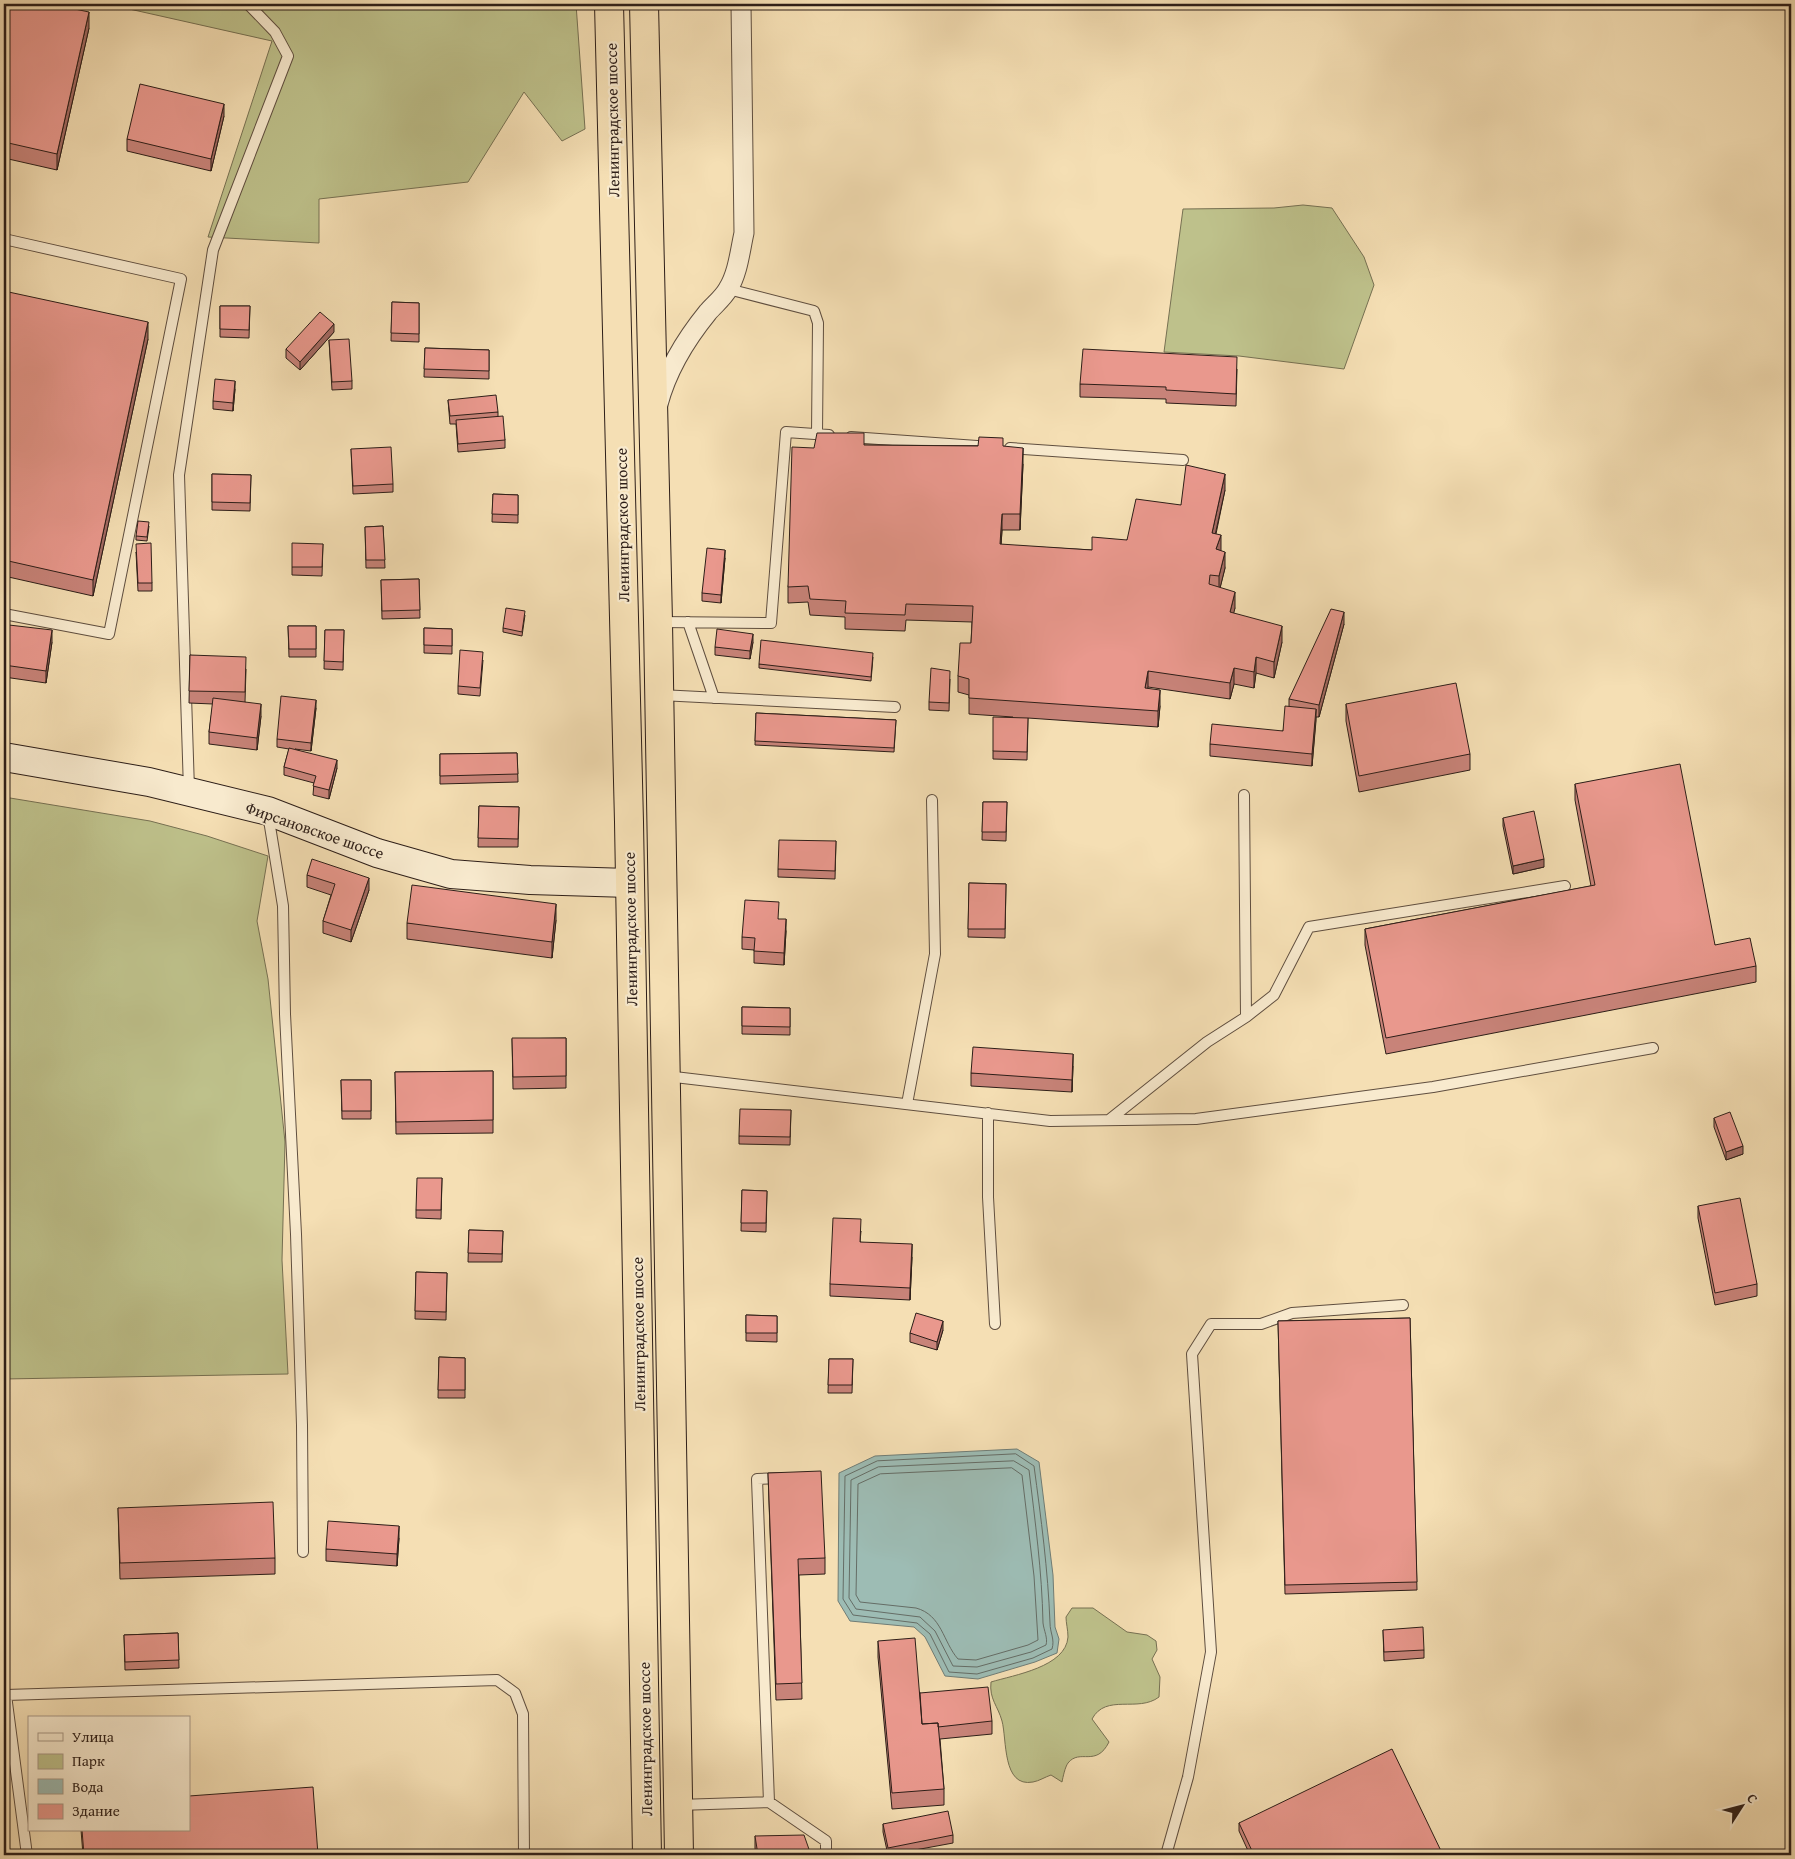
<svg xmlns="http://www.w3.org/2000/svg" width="1795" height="1859" viewBox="0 0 1795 1859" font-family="'Gentium Book Plus',serif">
	<rect width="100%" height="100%" fill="#f5dfb4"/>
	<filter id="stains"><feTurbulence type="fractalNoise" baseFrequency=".004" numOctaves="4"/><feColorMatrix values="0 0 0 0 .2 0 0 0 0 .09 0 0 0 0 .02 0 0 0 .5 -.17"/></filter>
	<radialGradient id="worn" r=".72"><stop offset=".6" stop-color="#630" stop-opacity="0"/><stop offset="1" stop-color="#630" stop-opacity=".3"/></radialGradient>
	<path fill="#bec18b" stroke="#767052" d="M 107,4 L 576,4 L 585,129 L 562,141 L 524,92 L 468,182 L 319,199 L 319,243 L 208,237 L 272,41 Z
		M 1303,205 L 1332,208 L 1364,257 L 1374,285 L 1344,369 L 1239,356 L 1164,352 L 1183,209 L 1274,208 Z
		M 4,797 L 150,821 L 207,836 L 268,856 L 257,921 L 268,979 L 285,1142 L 282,1260 L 288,1374 L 4,1379 Z
		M 1072,1608 L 1093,1608 L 1127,1632 L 1147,1635 L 1156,1641 L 1157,1650 L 1152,1659 L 1160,1677 L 1159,1697 C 1138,1713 1106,1693 1092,1719 L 1109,1742 C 1096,1768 1080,1748 1068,1763 C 1065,1767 1063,1777 1062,1782 L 1051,1775 C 1045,1777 1039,1781 1033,1782 C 1002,1788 1007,1739 1002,1721 C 998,1706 989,1699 991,1682 C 1014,1675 1066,1667 1068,1637 C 1068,1630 1066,1623 1066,1617 Z"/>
	<path fill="#9dbcb4" stroke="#707d76" d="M 1017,1449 L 1039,1462 L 1053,1575 L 1055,1627 L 1059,1639 L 1057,1653 L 1035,1662 L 978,1679 L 945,1676 L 925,1637 L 914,1627 L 850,1621 L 838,1601 L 839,1473 L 875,1456 Z"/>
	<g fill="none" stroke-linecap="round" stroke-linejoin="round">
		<path stroke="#656d66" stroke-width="1" d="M 1016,1454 L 1034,1466 C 1041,1518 1048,1570 1050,1623 C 1050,1633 1055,1639 1052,1649 L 1033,1658 L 977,1674 L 949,1672 L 930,1634 L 917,1623 L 853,1615 L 843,1599 L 845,1476 L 877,1461 Z
			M 1014,1461 L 1029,1470 C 1035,1521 1042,1571 1043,1623 C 1044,1631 1048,1638 1046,1645 L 1031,1652 L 977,1667 L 953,1666 L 935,1631 L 920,1617 L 856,1609 L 849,1598 L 851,1480 L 878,1467 Z
			M 1012,1468 L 1022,1475 L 1034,1576 L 1038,1640 L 1028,1645 L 976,1660 L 958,1659 C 943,1642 942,1615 916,1608 L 860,1602 L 856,1595 L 858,1484 L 880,1474 Z"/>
		<g stroke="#5f4e3f" stroke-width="12">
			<path id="lane" d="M 4,239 L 181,279 L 109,634 L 4,614
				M 728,289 L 814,311 L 818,323 L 817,434
				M 851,437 L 991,447
				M 1010,448 L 1183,460
				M 659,622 L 771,623 L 786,432 L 829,435
				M 688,622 L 714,698
				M 660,695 L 895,707
				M 189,790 L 179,475 L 213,250 L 288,56 L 275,32 L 248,4
				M 268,814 L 283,906 L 285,1014 L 296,1234 L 302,1425 L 303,1552
				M 1246,1017 L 1274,995 L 1309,927 L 1565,886
				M 666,1076 L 1050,1121 L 1196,1119 L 1433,1087 L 1653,1048
				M 907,1104 L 935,954 L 932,800
				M 988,1113 L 988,1197 L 995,1324
				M 1109,1120 L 1207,1042 L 1246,1017 L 1244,795
				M 769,1802 L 757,1479 L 780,1478
				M 678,1805 L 769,1802 L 826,1841 L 826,1855
				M 27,1855 L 6,1695 L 497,1680 L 515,1693 L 523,1714 L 524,1855
				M 1166,1855 L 1188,1777 L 1211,1652 L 1192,1354 L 1211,1324 L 1261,1324 L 1292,1313 L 1403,1305"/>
		</g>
		<g stroke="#5f4e3f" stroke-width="21">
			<path id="street" d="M 658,404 C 667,370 686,339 708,312 C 714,305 723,298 728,289 C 738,273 740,251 744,233 L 741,4"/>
		</g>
		<g stroke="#2d1e18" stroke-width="30">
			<path id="secondary" d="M 4,757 L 149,782 L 268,811 L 377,853 L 451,874 L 530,880 L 629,883"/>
		</g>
		<g stroke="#2d1e18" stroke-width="30">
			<path id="highway" d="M 609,4 L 629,822 L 647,1855
				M 644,4 L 658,622 L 679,1855"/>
		</g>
		<use href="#lane" stroke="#f8eace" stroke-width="10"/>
		<use href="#street" stroke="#f8eace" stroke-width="19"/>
		<use href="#secondary" stroke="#f8eace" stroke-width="28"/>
		<use href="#highway" stroke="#f5dfb4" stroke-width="28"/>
	</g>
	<path fill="#c88379" stroke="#2d1e18" d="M 4,4 L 89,28 L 57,170 L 4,158 Z
		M 224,116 L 211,171 L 127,151 L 127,139 Z
		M 4,291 L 148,339 L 93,596 L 4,576 Z
		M 392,302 L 419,303 L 419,342 L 391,341 Z
		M 220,306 L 250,306 L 249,338 L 220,337 Z
		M 334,332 L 300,370 L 286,358 L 286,349 Z
		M 329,340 L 352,381 L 352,389 L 332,390 Z
		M 425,348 L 489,350 L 489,379 L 424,377 Z
		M 1237,369 L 1236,406 L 1166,403 L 1166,399 L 1080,397 L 1080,384 Z
		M 235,389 L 233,411 L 213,409 L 213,401 Z
		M 448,400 L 498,412 L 498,417 L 505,440 L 505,448 L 458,452 L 456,424 L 450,424 Z
		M 864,445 L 1003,446 L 1023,464 L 1020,530 L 1002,530 L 1001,545 L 1092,550 L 1127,540 L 1181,505 L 1225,490 L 1216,534 L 1225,568 L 1220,588 L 1235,608 L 1233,613 L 1282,642 L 1274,678 L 1256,673 L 1254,688 L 1234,684 L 1230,699 L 1148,687 L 1147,688 L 1160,706 L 1158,727 L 1028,718 L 1027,760 L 993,759 L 993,751 L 1013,717 L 969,714 L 969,695 L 958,692 L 958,676 L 971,643 L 972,622 L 906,620 L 905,631 L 845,629 L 845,617 L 810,615 L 808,602 L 788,603 L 788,587 L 814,448 Z
		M 351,449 L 393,484 L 393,492 L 353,494 Z
		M 212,474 L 251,475 L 250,511 L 212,510 Z
		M 493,494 L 518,495 L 518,523 L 492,522 Z
		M 149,526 L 147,541 L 136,540 L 136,536 Z
		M 383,526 L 385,568 L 366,568 L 365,527 Z
		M 323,544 L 322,576 L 292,575 L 292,567 Z
		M 136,552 L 152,583 L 152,591 L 138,591 Z
		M 725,558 L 721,603 L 702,601 L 702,593 Z
		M 419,579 L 420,618 L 382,619 L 381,580 Z
		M 525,615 L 522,636 L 503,632 L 503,628 Z
		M 1344,624 L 1319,717 L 1316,717 L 1312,766 L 1210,756 L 1210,744 L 1283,731 L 1289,706 L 1289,699 Z
		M 288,626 L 316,626 L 316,657 L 289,657 Z
		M 424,628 L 452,629 L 452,654 L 424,653 Z
		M 325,630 L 344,630 L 343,670 L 324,669 Z
		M 52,642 L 46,683 L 4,677 L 4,665 Z
		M 753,642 L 750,659 L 715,655 L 715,647 Z
		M 190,655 L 246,669 L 245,702 L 261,716 L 257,750 L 209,744 L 209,732 L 213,704 L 189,703 Z
		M 873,657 L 871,681 L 759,668 L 759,664 Z
		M 483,660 L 480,696 L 458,694 L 458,686 Z
		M 950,679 L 949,711 L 929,710 L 929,702 Z
		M 1346,704 L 1470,754 L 1470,770 L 1359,792 L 1346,721 Z
		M 316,708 L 311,751 L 295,749 L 337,768 L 329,799 L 313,795 L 314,783 L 284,775 L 284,767 L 289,749 L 277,747 L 277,739 Z
		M 756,713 L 896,720 L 894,752 L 755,745 Z
		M 517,753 L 518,782 L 440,784 L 440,754 Z
		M 1575,784 L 1715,945 L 1756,966 L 1756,982 L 1386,1054 L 1365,945 L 1365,929 L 1591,886 L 1575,800 Z
		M 983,802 L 1007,802 L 1006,841 L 982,840 Z
		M 479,806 L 519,807 L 518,847 L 478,847 Z
		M 1503,818 L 1544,867 L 1513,874 L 1503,826 Z
		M 836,841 L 835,879 L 778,877 L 778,869 Z
		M 307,875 L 369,890 L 351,942 L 323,933 L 323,921 L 331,895 L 307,887 Z
		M 969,883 L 1006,884 L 1005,938 L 968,937 Z
		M 779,919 L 786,931 L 784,965 L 754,963 L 754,950 L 742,949 L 742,937 Z
		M 556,920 L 552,958 L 407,939 L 407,923 Z
		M 742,1007 L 790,1008 L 790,1035 L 742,1034 Z
		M 566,1038 L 566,1088 L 513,1089 L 512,1039 Z
		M 1073,1066 L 1072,1092 L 971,1086 L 971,1073 Z
		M 493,1071 L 493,1133 L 396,1134 L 395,1072 Z
		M 341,1080 L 371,1080 L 371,1119 L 342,1119 Z
		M 791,1110 L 790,1145 L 739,1144 L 739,1136 Z
		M 1714,1118 L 1743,1154 L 1726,1160 L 1714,1127 Z
		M 442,1178 L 441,1219 L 416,1218 L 416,1210 Z
		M 742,1190 L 767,1191 L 766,1232 L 741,1231 Z
		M 1698,1206 L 1757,1284 L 1757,1296 L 1715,1305 L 1698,1218 Z
		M 469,1230 L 503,1231 L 502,1262 L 468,1262 Z
		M 861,1231 L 860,1242 L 912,1257 L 910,1300 L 830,1296 L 830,1284 Z
		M 416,1272 L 447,1273 L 446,1320 L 415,1319 Z
		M 746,1315 L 777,1316 L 777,1342 L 746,1341 Z
		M 1410,1318 L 1417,1590 L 1285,1594 L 1278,1321 Z
		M 943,1330 L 937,1350 L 910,1342 L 910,1333 Z
		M 439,1357 L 465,1358 L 465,1398 L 438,1398 Z
		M 829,1359 L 853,1359 L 852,1393 L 828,1393 Z
		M 4,1373 L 9,1491 L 9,1503 L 4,1503 Z
		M 768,1473 L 825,1558 L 825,1574 L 799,1575 L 802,1699 L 776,1700 Z
		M 118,1508 L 275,1558 L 275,1574 L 120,1579 Z
		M 399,1538 L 397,1566 L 326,1561 L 326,1549 Z
		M 1383,1630 L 1424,1650 L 1424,1658 L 1384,1661 Z
		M 178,1633 L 179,1668 L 125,1670 L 124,1635 Z
		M 878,1641 L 920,1693 L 992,1721 L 992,1734 L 940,1739 L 944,1789 L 944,1805 L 892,1809 L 878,1657 Z
		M 1239,1823 L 1443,1855 L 1250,1855 L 1239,1831 Z
		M 883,1824 L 953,1835 L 953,1843 L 888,1855 L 883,1832 Z
		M 81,1830 L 189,1830 L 318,1855 L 83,1855 Z
		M 755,1836 L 811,1855 L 756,1855 L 755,1848 Z"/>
	<path fill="#a36a63" stroke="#2d1e18" d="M 89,12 L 89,28 L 57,170 L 57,154 Z
		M 224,104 L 224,116 L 211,171 L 211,159 Z
		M 148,322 L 148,339 L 93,596 L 93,580 Z
		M 334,324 L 334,332 L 300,370 L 300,362 Z
		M 235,381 L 235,389 L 233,411 L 233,403 Z
		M 1023,448 L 1023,464 L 1020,530 L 1020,514 Z
		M 1225,474 L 1225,490 L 1212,549 L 1212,533 Z
		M 1002,514 L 1002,530 L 1000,561 L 1000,544 Z
		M 1221,535 L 1221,551 L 1216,549 Z
		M 725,550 L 725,558 L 721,603 L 721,595 Z
		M 1225,552 L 1225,568 L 1219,592 L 1219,576 Z
		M 1235,592 L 1235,608 L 1230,628 L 1230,612 Z
		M 1344,612 L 1344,624 L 1319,717 L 1319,705 Z
		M 1282,626 L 1282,642 L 1274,678 L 1274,662 Z
		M 52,630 L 52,642 L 46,683 L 46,671 Z
		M 753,634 L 753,642 L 750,659 L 750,651 Z
		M 1256,657 L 1256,673 L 1254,688 L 1254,672 Z
		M 1234,668 L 1234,684 L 1230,699 L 1230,683 Z
		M 1148,671 L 1148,687 L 1145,704 L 1145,688 Z
		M 1160,690 L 1160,706 L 1158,727 L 1158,711 Z
		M 316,700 L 316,708 L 311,751 L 311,743 Z
		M 261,704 L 261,716 L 257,750 L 257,738 Z
		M 1316,709 L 1316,721 L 1312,766 L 1312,754 Z
		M 337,760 L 337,768 L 329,799 L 329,790 Z
		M 1544,859 L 1544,867 L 1513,874 L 1513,866 Z
		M 369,878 L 369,890 L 351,942 L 351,930 Z
		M 556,904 L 556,920 L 552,958 L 552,942 Z
		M 786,919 L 786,931 L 784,965 L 784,953 Z
		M 1073,1054 L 1073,1066 L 1072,1092 L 1072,1080 Z
		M 1743,1146 L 1743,1154 L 1726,1160 L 1726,1152 Z
		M 912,1244 L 912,1257 L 910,1300 L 910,1288 Z
		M 943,1321 L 943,1330 L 937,1350 L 937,1342 Z
		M 399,1526 L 399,1538 L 397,1566 L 397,1554 Z"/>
	<path fill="#e9988d" stroke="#2d1e18" d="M 4,4 L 51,4 L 89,12 L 57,154 L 4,142 Z
		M 140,84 L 224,104 L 211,159 L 127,139 Z
		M 4,291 L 148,322 L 93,580 L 4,560 Z
		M 392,302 L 419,303 L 419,334 L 391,333 Z
		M 220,306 L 250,306 L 249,330 L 220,329 Z
		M 320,312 L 334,324 L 300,362 L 286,349 Z
		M 349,339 L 352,381 L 332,382 L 329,340 Z
		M 425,348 L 489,350 L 489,371 L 424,369 Z
		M 1083,349 L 1237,357 L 1236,394 L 1166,390 L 1166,387 L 1080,384 Z
		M 215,379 L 235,381 L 233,403 L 213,401 Z
		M 496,395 L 498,412 L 450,416 L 448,400 Z
		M 503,416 L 505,440 L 458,444 L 456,420 Z
		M 817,433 L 864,433 L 864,445 L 978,446 L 979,437 L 1003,438 L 1003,446 L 1023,448 L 1020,514 L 1002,514 L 1000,544 L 1092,550 L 1092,537 L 1127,540 L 1136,499 L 1181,505 L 1186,465 L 1225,474 L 1212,533 L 1221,535 L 1216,549 L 1225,552 L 1219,576 L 1210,575 L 1209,584 L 1235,592 L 1230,612 L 1282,626 L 1274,662 L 1256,657 L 1254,672 L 1234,668 L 1230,683 L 1148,671 L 1145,688 L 1160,690 L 1158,711 L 969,698 L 969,679 L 958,676 L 960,643 L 971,643 L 973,606 L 906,604 L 905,615 L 845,613 L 846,601 L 810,599 L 808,586 L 788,587 L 792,447 L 814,448 Z
		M 391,447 L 393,484 L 353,486 L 351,449 Z
		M 212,474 L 251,475 L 250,503 L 212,502 Z
		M 493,494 L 518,495 L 518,515 L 492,514 Z
		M 138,521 L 149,522 L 147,537 L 136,536 Z
		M 383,526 L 385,560 L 366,560 L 365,527 Z
		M 151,543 L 152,583 L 138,583 L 136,544 Z
		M 292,543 L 323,544 L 322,567 L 292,567 Z
		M 707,548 L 725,550 L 721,595 L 702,593 Z
		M 419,579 L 420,610 L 382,611 L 381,580 Z
		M 506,608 L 525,611 L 522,632 L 503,628 Z
		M 1331,609 L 1344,612 L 1319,705 L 1289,699 Z
		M 9,625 L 52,630 L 46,671 L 4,665 Z
		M 288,626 L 316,626 L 316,649 L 289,649 Z
		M 424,628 L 452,629 L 452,646 L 424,645 Z
		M 717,629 L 753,634 L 750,651 L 715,647 Z
		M 325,630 L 344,630 L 343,662 L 324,661 Z
		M 761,640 L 873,653 L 871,677 L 759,664 Z
		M 460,650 L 483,652 L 480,688 L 458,686 Z
		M 190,655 L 246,657 L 245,692 L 189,691 Z
		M 931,668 L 950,671 L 949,703 L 929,702 Z
		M 1456,683 L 1470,754 L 1359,776 L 1346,704 Z
		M 281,696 L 316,700 L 311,743 L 277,739 Z
		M 213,698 L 261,704 L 257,738 L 209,732 Z
		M 1285,706 L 1316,709 L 1312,754 L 1210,744 L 1212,724 L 1283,731 Z
		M 756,713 L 896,720 L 894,748 L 755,741 Z
		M 993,717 L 1028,718 L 1027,752 L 993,751 Z
		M 289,748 L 337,760 L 329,790 L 313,786 L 316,776 L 284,767 Z
		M 517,753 L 518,774 L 440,776 L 440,754 Z
		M 1680,764 L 1715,945 L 1750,938 L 1756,966 L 1386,1038 L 1365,929 L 1595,885 L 1575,784 Z
		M 983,802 L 1007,802 L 1006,832 L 982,832 Z
		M 479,806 L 519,807 L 518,839 L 478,838 Z
		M 1534,811 L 1544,859 L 1513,866 L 1503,818 Z
		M 779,840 L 836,841 L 835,871 L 778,869 Z
		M 312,859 L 369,878 L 351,930 L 323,921 L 335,884 L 307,875 Z
		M 969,883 L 1006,884 L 1005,929 L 968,929 Z
		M 412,885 L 556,904 L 552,942 L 407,923 Z
		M 745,900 L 779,902 L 778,919 L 786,919 L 784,953 L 754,951 L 755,938 L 742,937 Z
		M 742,1007 L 790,1008 L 790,1027 L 742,1026 Z
		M 512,1038 L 566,1038 L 566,1076 L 513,1077 Z
		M 973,1047 L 1073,1054 L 1072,1080 L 971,1073 Z
		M 493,1071 L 493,1120 L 396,1122 L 395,1072 Z
		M 341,1080 L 371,1080 L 371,1111 L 342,1111 Z
		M 740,1109 L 791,1110 L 790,1137 L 739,1136 Z
		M 1730,1112 L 1743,1146 L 1726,1152 L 1714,1118 Z
		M 417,1178 L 442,1178 L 441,1210 L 416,1210 Z
		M 742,1190 L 767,1191 L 766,1223 L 741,1223 Z
		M 1740,1198 L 1757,1284 L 1715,1293 L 1698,1206 Z
		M 833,1218 L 861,1219 L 860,1242 L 912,1244 L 910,1288 L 830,1284 Z
		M 469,1230 L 503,1231 L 502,1254 L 468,1253 Z
		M 416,1272 L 447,1273 L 446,1312 L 415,1311 Z
		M 916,1313 L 943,1321 L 937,1342 L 910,1333 Z
		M 746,1315 L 777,1316 L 777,1333 L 746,1333 Z
		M 1410,1318 L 1417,1582 L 1285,1585 L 1278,1321 Z
		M 439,1357 L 465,1358 L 465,1390 L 438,1390 Z
		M 829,1359 L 853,1359 L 852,1385 L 828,1385 Z
		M 4,1373 L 5,1373 L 9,1491 L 4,1491 Z
		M 821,1471 L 825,1558 L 798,1559 L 802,1683 L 776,1684 L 768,1473 Z
		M 273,1502 L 275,1558 L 120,1563 L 118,1508 Z
		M 328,1521 L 399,1526 L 397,1554 L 326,1549 Z
		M 1423,1627 L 1424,1650 L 1384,1652 L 1383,1630 Z
		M 178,1633 L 179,1660 L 125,1662 L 124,1635 Z
		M 915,1638 L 922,1724 L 938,1723 L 944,1789 L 892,1793 L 878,1641 Z
		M 988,1687 L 992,1721 L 938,1727 L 938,1723 L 922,1724 L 920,1693 Z
		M 1392,1749 L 1443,1855 L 1254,1855 L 1239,1823 Z
		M 313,1787 L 318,1855 L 84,1855 L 82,1830 L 189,1830 L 189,1796 Z
		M 948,1811 L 953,1835 L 888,1848 L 883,1824 Z
		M 804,1835 L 811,1855 L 758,1855 L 755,1836 Z"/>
	<g text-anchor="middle" stroke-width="4.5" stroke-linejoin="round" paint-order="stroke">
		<g font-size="16" fill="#2d1e18" stroke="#f8eace">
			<text transform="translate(612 120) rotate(-91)" y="6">Ленинградское шоссе</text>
			<text transform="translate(622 525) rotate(-91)" y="6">Ленинградское шоссе</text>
			<text transform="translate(315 830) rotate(19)" y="6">Фирсановское шоссе</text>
			<text transform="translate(630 929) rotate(-91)" y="6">Ленинградское шоссе</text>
			<text transform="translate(638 1334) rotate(-91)" y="6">Ленинградское шоссе</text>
			<text transform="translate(645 1739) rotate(-91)" y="6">Ленинградское шоссе</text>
		</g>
	</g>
	<rect width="1795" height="1859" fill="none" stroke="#f5dfb4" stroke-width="20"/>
	<rect x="5" y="5" width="1785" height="1849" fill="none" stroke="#2d1e18" stroke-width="2.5"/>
	<rect x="10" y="10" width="1775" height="1839" fill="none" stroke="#2d1e18"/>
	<rect x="28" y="1716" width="162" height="115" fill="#f8eace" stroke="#a79885"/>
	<rect x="38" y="1733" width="25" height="8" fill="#f8eace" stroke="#a79885"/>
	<text x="72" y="1742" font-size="15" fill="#2d1e18">Улица</text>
	<rect x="38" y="1754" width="25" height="15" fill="#bec18b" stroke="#a79885"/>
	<text x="72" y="1766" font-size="15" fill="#2d1e18">Парк</text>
	<rect x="38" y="1779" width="25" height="15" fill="#9dbcb4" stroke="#a79885"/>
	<text x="72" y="1792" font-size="15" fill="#2d1e18">Вода</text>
	<rect x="38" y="1804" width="25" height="15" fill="#e9988d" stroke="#a79885"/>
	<text x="72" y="1816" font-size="15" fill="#2d1e18">Здание</text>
	<g transform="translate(1742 1806) rotate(54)" stroke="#f8eace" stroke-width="4" paint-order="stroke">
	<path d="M0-4L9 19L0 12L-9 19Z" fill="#2d1e18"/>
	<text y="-8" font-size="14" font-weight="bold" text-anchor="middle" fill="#2d1e18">С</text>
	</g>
	<rect width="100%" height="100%" filter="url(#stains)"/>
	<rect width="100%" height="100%" fill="url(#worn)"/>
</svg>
